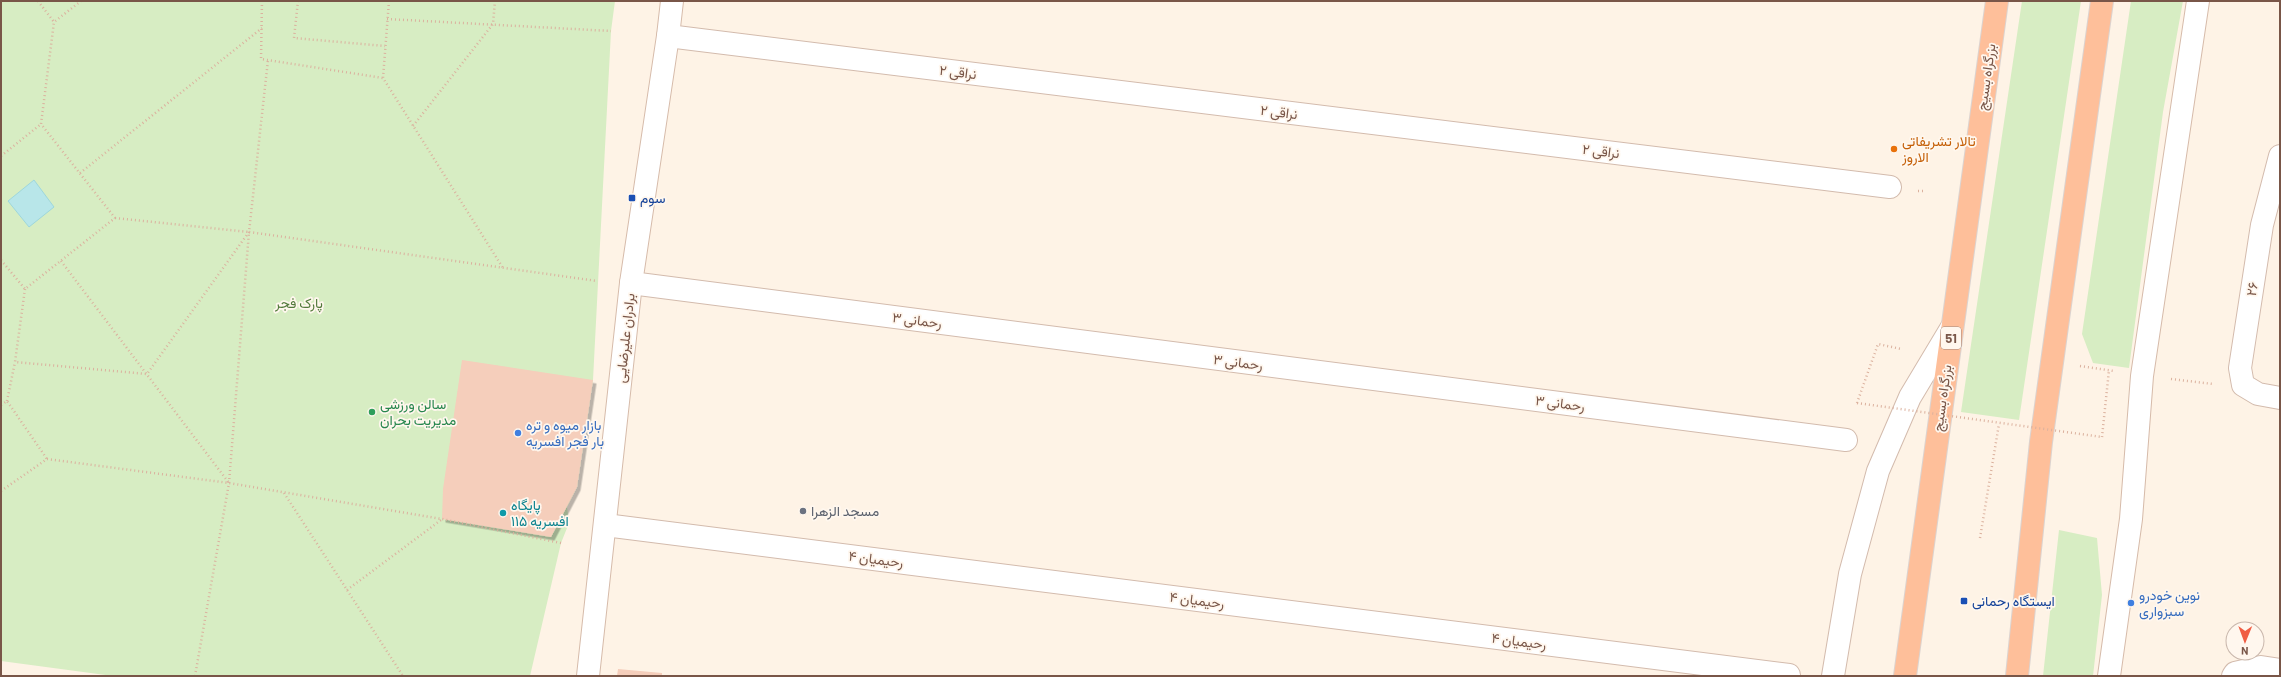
<svg xmlns="http://www.w3.org/2000/svg" width="2281" height="677" viewBox="0 0 2281 677" font-family="Barlow,Vazirmatn,sans-serif">
	<defs>
		<filter id="shadow"><feDropShadow dx="3.5" dy="3.5" stdDeviation="0" flood-color="#0004"/></filter>
	</defs>
	<rect width="100%" height="100%" fill="#fef3e6"/>
	<path fill="#d7edc3" d="M 1,1 L 615,1 L 611,31 L 593,380 L 577,487 L 567,507 L 569,523 L 561,543 L 530,676 L 113,676 L 1,661 Z
		M 2022,1 L 2081,1 L 2019,420 L 1961,412 Z
		M 2131,1 L 2183,1 L 2163,112 L 2129,368 L 2093,363 L 2082,334 Z
		M 2059,530 L 2097,538 L 2102,595 L 2093,676 L 2043,676 Z"/>
	<path fill="#b8e6e9" stroke="#9ed7dc" d="M 34,180 L 54,207 L 29,227 L 8,201 Z"/>
	<path fill="#f5cebb" filter="url(#shadow)" d="M 462,360 L 593,380 L 577,487 L 551,537 L 442,519 L 443,489 Z
		M 618,669 L 662,673 L 662,676 L 617,676 Z"/>
	<g fill="none" stroke-linecap="round" stroke-linejoin="round">
		<g stroke="#d3bbad" stroke-width="24">
			<path id="minor" d="M 668,36 L 1890,187
				M 2280,156 L 2262,225 L 2240,368 L 2243,385 L 2258,394 L 2280,398
				M 631,283 L 1846,440
				M 605,525 L 1789,675
				M 1833,676 L 1850,574 L 1878,471 L 1910,397 L 1952,327
				M 2233,676 L 2235,673 L 2261,667 L 2280,670"/>
		</g>
		<g stroke="#d6bbaa" stroke-width="24">
			<path id="secondary" d="M 588,676 L 631,283 L 668,36 L 672,1
				M 2109,676 L 2131,519 L 2142,376 L 2198,1"/>
		</g>
		<g stroke="#dcd3cf" stroke-width="24">
			<path id="trunk" d="M 1905,676 L 1997,1
				M 2017,676 L 2041,442 L 2102,1"/>
		</g>
		<path stroke="#dbb19e" stroke-width="2.5" stroke-dasharray="1 3" stroke-linecap="butt" d="M 38,1 L 54,22 L 81,1
			M 262,1 L 261,59 L 383,78
			M 298,1 L 294,38 L 385,46
			M 389,1 L 383,78 L 503,268
			M 387,19 L 611,31
			M 413,126 L 493,24 L 495,1
			M 1,156 L 41,124
			M 80,173 L 262,28
			M 1918,191 L 1925,191
			M 115,218 L 249,232
			M 1,260 L 25,289 L 115,218 L 41,124 L 54,22
			M 61,261 L 229,483
			M 25,289 L 15,362 L 147,374 L 249,232 L 268,60
			M 2080,366 L 2114,371
			M 2171,379 L 2213,384
			M 7,401 L 15,362
			M 1857,403 L 1878,344 L 1901,349
			M 1,405 L 7,401 L 47,459
			M 2102,437 L 2109,370
			M 1,491 L 47,459 L 229,483 L 442,519 L 561,543
			M 284,493 L 403,676
			M 1980,538 L 1999,424
			M 347,590 L 441,520
			M 195,676 L 229,483 L 249,232 L 597,281"/>
		<use href="#minor" stroke="#fff" stroke-width="22"/>
		<use href="#secondary" stroke="#fff" stroke-width="22"/>
		<use href="#trunk" stroke="#febf9a" stroke-width="22"/>
		<path stroke="#dbb19e" stroke-width="2.5" stroke-dasharray="1 3" stroke-linecap="butt" d="M 1857,403 L 2102,437"/>
	</g>
	<circle fill="#e8710a" stroke="#fff7ee" stroke-width="1.5" cx="1894" cy="149" r="4"/>
	<g fill="#1a4fb4" stroke="#fff7ee" stroke-width="1.5">
		<rect x="628" y="194" width="8" height="8" rx="2"/>
		<rect x="1960" y="597" width="8" height="8" rx="2"/>
	</g>
	<circle fill="#2e9e5b" stroke="#fff7ee" stroke-width="1.5" cx="372" cy="412" r="4"/>
	<g fill="#3f7fe0" stroke="#fff7ee" stroke-width="1.5">
		<circle cx="518" cy="433" r="4"/>
		<circle cx="2131" cy="603" r="4"/>
	</g>
	<circle fill="#6b7280" stroke="#fff7ee" stroke-width="1.5" cx="803" cy="511" r="4"/>
	<circle fill="#0f9aa8" stroke="#fff7ee" stroke-width="1.5" cx="503" cy="513" r="4"/>
	<g text-anchor="middle" stroke-width="3.5" stroke-linejoin="round" paint-order="stroke">
		<rect fill="#fff7ee" stroke="#a1867a" stroke-width="1" x="1941" y="327" width="20" height="22" rx="3"/>
		<g font-size="13" font-weight="bold" fill="#795648">
			<text x="1951" y="343">51</text>
		</g>
		<g font-size="14" fill="#795648" stroke="#fff7ee">
			<text transform="translate(958 72) rotate(7)" y="5">نراقی ۲</text>
			<text transform="translate(1986 77) rotate(-82)" y="5">بزرگراه بسیج</text>
			<text transform="translate(1279 112) rotate(7)" y="5">نراقی ۲</text>
			<text transform="translate(1601 151) rotate(7)" y="5">نراقی ۲</text>
			<text transform="translate(2252 289) rotate(-81)" y="5">۲۶</text>
			<text transform="translate(917 320) rotate(7)" y="5">رحمانی ۳</text>
			<text transform="translate(625 338) rotate(-84)" y="5">برادران علیرضایی</text>
			<text transform="translate(1238 362) rotate(7)" y="5">رحمانی ۳</text>
			<text transform="translate(1942 398) rotate(-82)" y="5">بزرگراه بسیج</text>
			<text transform="translate(1560 403) rotate(7)" y="5">رحمانی ۳</text>
			<text transform="translate(876 559) rotate(7)" y="5">رحیمیان ۴</text>
			<text transform="translate(1197 600) rotate(7)" y="5">رحیمیان ۴</text>
			<text transform="translate(1519 641) rotate(7)" y="5">رحیمیان ۴</text>
		</g>
		<g font-size="14" fill="#c56008" stroke="#fff7ee" text-anchor="start">
			<text x="1902" y="146">تالار تشریفاتی<tspan x="1902" dy="16">الاروز</tspan></text>
		</g>
		<g font-size="14" fill="#164399" stroke="#fff7ee" text-anchor="start">
			<text x="640" y="203">سوم</text>
			<text x="1972" y="606">ایستگاه رحمانی</text>
		</g>
		<g font-size="14" fill="#537a3c" stroke="#fff7ee">
			<text x="299" y="308">پارک فجر</text>
		</g>
		<g font-size="14" fill="#27864d" stroke="#fff7ee" text-anchor="start">
			<text x="380" y="409">سالن ورزشی<tspan x="380" dy="16">مدیریت بحران</tspan></text>
		</g>
		<g font-size="14" fill="#366cbe" stroke="#fff7ee" text-anchor="start">
			<text x="526" y="430">بازار میوه و تره<tspan x="526" dy="16">بار فجر افسریه</tspan></text>
			<text x="2139" y="600">نوین خودرو<tspan x="2139" dy="16">سبزواری</tspan></text>
		</g>
		<g font-size="14" fill="#0d838f" stroke="#fff7ee" text-anchor="start">
			<text x="511" y="510">پایگاه<tspan x="511" dy="16">۱۱۵ افسریه</tspan></text>
		</g>
		<g font-size="14" fill="#5b616d" stroke="#fff7ee" text-anchor="start">
			<text x="811" y="516">مسجد الزهرا</text>
		</g>
	</g>
	<rect width="2281" height="677" fill="none" stroke="#795648" stroke-width="4"/>
	<g transform="translate(2245 641) rotate(181)"><circle r="19" fill="#fff7ee" stroke="#c9b7ac"/>
	<path d="M0-3L7 15L0 10L-7 15Z" fill="#f05d43"/>
	<text y="-6" font-size="11" font-weight="bold" text-anchor="middle" fill="#795648">N</text>
	</g>
</svg>
